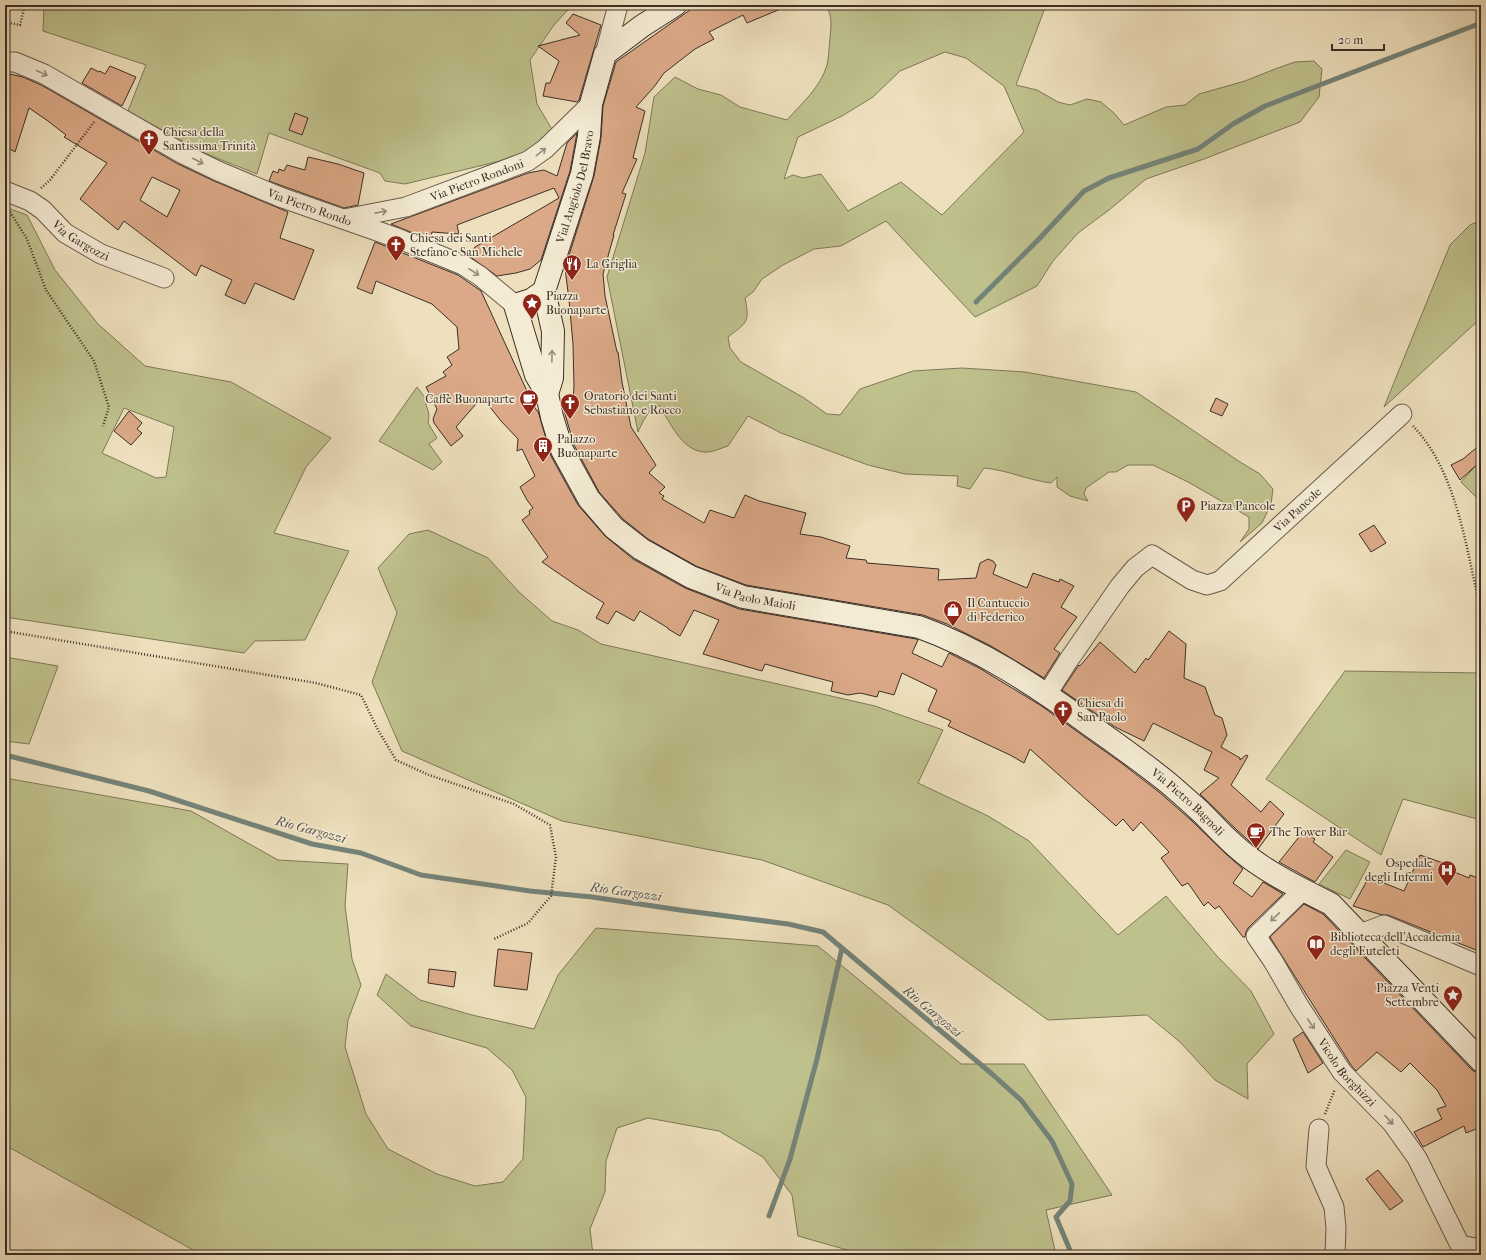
<svg xmlns="http://www.w3.org/2000/svg" width="1486" height="1260" viewBox="0 0 1486 1260" font-family="'IM FELL French Canon',serif">
	<rect width="100%" height="100%" fill="#eee0bd"/>
	<filter id="stains"><feTurbulence type="fractalNoise" baseFrequency=".005" numOctaves="4"/><feColorMatrix values="0 0 0 0 .2 0 0 0 0 .09 0 0 0 0 .02 0 0 0 .5 -.17"/></filter>
	<radialGradient id="worn" r=".72"><stop offset=".6" stop-color="#630" stop-opacity="0"/><stop offset="1" stop-color="#630" stop-opacity=".3"/></radialGradient>
	<path fill="#bfc18d" stroke="#7e785a" fill-rule="evenodd" d="M 44,5 L 572,5 L 554,25 L 530,60 L 537,104 L 553,131 L 525,155 L 405,184 L 385,181 L 380,173 L 269,133 L 257,174 L 204,153 L 128,111 L 146,65 L 43,31 Z
		M 825,5 L 1046,5 L 1016,85 L 1037,90 L 1058,102 L 1070,105 L 1087,99 L 1101,102 L 1114,113 L 1124,125 L 1166,107 L 1185,105 L 1199,94 L 1245,81 L 1275,69 L 1295,62 L 1314,61 L 1322,69 L 1319,97 L 1300,122 L 1204,159 L 1146,179 L 1109,210 L 1078,233 L 1053,261 L 1037,286 L 975,317 L 886,221 L 841,246 L 814,249 L 783,265 L 762,279 L 753,292 L 745,298 C 750,323 747,322 728,337 L 730,348 L 741,362 L 804,398 L 827,414 L 840,415 L 860,389 L 913,371 L 962,368 L 1025,372 L 1136,392 L 1240,462 L 1260,474 L 1273,489 L 1271,504 L 1262,523 L 1240,542 L 1249,529 L 1249,517 L 1188,482 L 1153,465 L 1128,465 L 1116,472 L 1109,472 L 1086,488 L 1084,494 L 1088,501 L 1070,496 L 1057,487 L 1057,477 L 1051,483 C 1028,480 1007,470 984,468 L 970,489 L 957,486 L 958,476 L 905,474 L 868,465 L 781,433 L 748,416 L 728,446 C 721,448 711,453 704,452 C 681,450 670,422 659,405 C 648,410 643,421 638,432 L 607,277 L 645,153 L 654,97 L 675,77 L 698,89 L 721,95 L 740,107 L 787,120 C 801,104 821,87 827,65 C 829,56 829,47 830,38 C 831,25 833,15 825,5 ZM 945,52 L 966,58 L 1004,86 L 1024,132 L 942,215 L 901,182 L 848,211 L 821,174 L 803,178 L 793,175 L 784,179 L 798,137 L 842,116 L 873,97 L 900,71 Z
		M 5,207 L 27,215 L 55,270 L 98,324 L 145,366 L 231,382 L 331,438 L 306,467 L 274,533 L 349,551 L 305,640 L 255,641 L 244,653 L 5,617 ZM 124,408 L 174,427 L 166,477 L 156,478 L 102,453 Z
		M 1481,220 L 1481,318 L 1384,407 L 1450,245 L 1470,225 Z
		M 417,387 L 426,399 C 425,410 431,409 428,423 L 437,438 L 429,444 L 442,462 L 433,470 L 379,441 Z
		M 1481,460 L 1481,493 L 1477,498 L 1461,482 Z
		M 428,530 L 488,558 L 519,592 L 552,621 L 578,630 L 601,644 L 875,706 L 943,730 L 918,783 L 988,816 L 1029,841 L 1118,935 L 1166,896 L 1217,956 L 1251,991 L 1274,1034 L 1247,1064 L 1248,1099 L 1215,1080 L 1180,1042 L 1147,1015 L 1048,1020 L 888,905 L 762,860 L 562,821 L 402,751 L 372,682 L 397,613 L 378,568 L 409,534 Z
		M 5,657 L 58,666 L 29,744 L 5,741 Z
		M 1345,671 L 1481,673 L 1481,820 L 1403,799 L 1381,855 L 1266,779 Z
		M 5,778 L 191,811 L 278,860 L 348,864 L 345,906 L 352,959 L 361,985 L 348,1020 L 345,1047 L 366,1114 L 388,1149 L 437,1174 L 475,1186 L 503,1182 L 523,1159 L 526,1097 L 512,1070 L 487,1048 L 411,1026 L 377,995 L 386,974 L 420,1000 L 472,1015 L 534,1029 L 558,975 L 596,928 L 818,946 L 961,1064 L 1024,1064 L 1112,1195 L 1046,1210 L 1056,1255 L 865,1255 L 798,1236 L 792,1195 L 763,1157 L 719,1131 L 648,1118 L 617,1128 L 606,1161 L 605,1192 L 590,1229 L 593,1255 L 202,1255 L 5,1145 Z
		M 1346,850 L 1370,862 L 1350,899 L 1319,884 Z"/>
	<g fill="none" stroke-linecap="round" stroke-linejoin="round">
		<path stroke="#74847a" stroke-width="5" d="M 976,302 L 1038,240 L 1084,191 L 1109,178 L 1198,149 L 1233,124 L 1265,106 L 1481,23
			M 5,755 L 149,791 L 312,844 L 361,853 L 421,875 L 530,891 L 592,897 L 680,910 L 788,924 L 823,932 L 992,1074 L 1021,1100 L 1052,1141 L 1072,1184 L 1070,1201 L 1056,1217 L 1072,1255
			M 769,1216 L 790,1159 L 817,1059 L 842,948"/>
	</g>
	<path fill="#dba987" stroke="#3c2f28" fill-rule="evenodd" d="M 697,5 L 790,5 L 747,23 L 743,15 L 709,32 L 714,39 L 695,49 L 664,73 L 654,87 L 636,107 L 645,111 L 633,158 L 637,159 L 622,193 L 626,194 L 613,235 L 614,235 L 603,274 L 605,296 L 617,352 L 618,352 L 622,382 L 631,427 L 656,465 L 649,473 L 665,487 L 659,493 L 664,496 L 662,499 L 704,523 L 710,510 L 734,518 L 745,495 L 759,501 L 806,513 L 800,534 L 821,537 L 850,546 L 846,558 L 866,560 L 867,563 L 939,569 L 938,580 L 976,578 L 980,563 L 988,559 L 993,561 L 996,565 L 993,574 L 1027,588 L 1033,573 L 1059,582 L 1060,579 L 1074,586 L 1061,607 L 1077,617 L 1054,649 L 1060,653 L 1044,678 L 991,646 L 947,624 L 923,615 L 746,585 L 696,566 L 648,539 L 623,519 L 599,492 L 574,445 L 562,404 L 573,401 L 574,386 L 573,344 L 569,300 L 565,268 L 594,176 L 601,138 L 603,106 L 616,62 Z
		M 573,14 L 601,25 L 579,100 L 577,102 L 543,96 L 546,83 L 550,83 L 559,61 L 538,46 L 580,35 L 566,23 Z
		M 110,66 L 136,77 L 122,106 L 82,83 L 91,68 L 99,72 L 100,71 L 105,74 Z
		M 5,73 L 23,77 L 43,86 L 178,164 L 214,181 L 288,212 L 280,238 L 314,250 L 294,300 L 255,283 L 245,304 L 225,295 L 232,280 L 201,265 L 196,276 L 124,221 L 118,230 L 80,199 L 107,163 L 64,137 L 66,135 L 48,121 L 29,108 L 15,152 L 5,146 ZM 152,177 L 180,190 L 167,217 L 140,200 Z
		M 295,113 L 308,118 L 302,135 L 289,130 Z
		M 577,133 L 570,171 L 541,260 L 530,269 L 516,273 L 497,276 L 469,256 L 475,247 L 559,198 L 554,188 L 457,225 L 459,234 L 432,232 L 430,240 L 391,224 L 528,173 L 544,170 L 557,176 L 567,143 Z
		M 308,157 L 338,164 L 364,173 L 358,205 L 344,208 L 269,181 L 273,171 L 278,173 L 279,169 L 284,171 L 287,165 L 305,170 Z
		M 375,242 L 458,275 L 481,291 L 532,402 L 537,411 L 538,411 L 551,456 L 578,505 L 605,536 L 633,559 L 685,588 L 739,609 L 916,639 L 918,640 L 912,653 L 942,667 L 949,653 L 979,668 L 1040,705 L 1120,762 L 1159,792 L 1192,821 L 1225,853 L 1243,869 L 1233,883 L 1252,897 L 1263,882 L 1283,894 L 1248,928 L 1246,932 L 1245,937 L 1243,937 L 1219,906 L 1215,909 L 1208,902 L 1204,906 L 1188,883 L 1182,886 L 1161,858 L 1169,852 L 1141,822 L 1133,831 L 1123,819 L 1116,826 L 1030,749 L 1024,763 L 1010,755 L 948,726 L 951,721 L 928,711 L 937,690 L 902,673 L 894,695 L 879,691 L 877,697 L 860,693 L 848,695 L 831,691 L 833,682 L 798,673 L 765,664 L 762,671 L 703,654 L 719,620 L 694,610 L 680,636 L 668,629 L 668,628 L 640,611 L 634,621 L 616,611 L 608,624 L 596,618 L 604,603 L 580,588 L 542,562 L 548,557 L 522,520 L 530,514 L 529,511 L 533,508 L 527,500 L 520,487 L 535,476 L 522,449 L 517,451 L 518,439 L 501,421 L 482,397 L 456,427 L 463,436 L 451,446 L 434,423 L 433,419 L 437,409 L 426,387 L 446,376 L 443,372 L 452,365 L 447,357 L 459,349 L 457,327 L 432,304 L 376,281 L 372,294 L 357,288 Z
		M 1216,398 L 1228,404 L 1222,416 L 1210,411 Z
		M 129,411 L 142,423 L 137,429 L 142,433 L 131,445 L 114,431 Z
		M 1481,444 L 1481,461 L 1460,480 L 1451,465 L 1463,459 Z
		M 1374,525 L 1386,543 L 1371,552 L 1359,534 Z
		M 1169,631 L 1186,644 L 1184,678 L 1205,687 L 1215,715 L 1222,718 L 1227,735 L 1221,747 L 1240,758 L 1240,760 L 1246,755 L 1248,756 L 1231,785 L 1261,812 L 1270,801 L 1284,814 L 1258,849 L 1238,831 L 1200,794 L 1219,778 L 1204,770 L 1212,752 L 1153,723 L 1144,741 L 1115,727 L 1062,690 L 1079,665 L 1080,666 L 1100,642 L 1135,673 L 1146,658 L 1148,660 Z
		M 1303,832 L 1315,839 L 1313,842 L 1333,857 L 1315,882 L 1279,862 Z
		M 1420,855 L 1446,864 L 1445,868 L 1469,878 L 1470,875 L 1481,879 L 1481,952 L 1388,915 L 1382,915 L 1353,906 L 1369,877 L 1404,891 Z
		M 1304,904 L 1323,914 L 1472,1070 L 1478,1073 L 1481,1078 L 1481,1127 L 1466,1133 L 1464,1126 L 1423,1147 L 1414,1132 L 1442,1119 L 1437,1109 L 1446,1106 L 1437,1090 L 1410,1063 L 1401,1072 L 1377,1052 L 1356,1071 L 1351,1065 L 1270,937 Z
		M 498,949 L 532,953 L 527,990 L 494,986 Z
		M 429,969 L 456,972 L 454,987 L 428,983 Z
		M 1303,1032 L 1323,1063 L 1308,1073 L 1293,1039 Z
		M 1378,1170 L 1403,1201 L 1390,1210 L 1366,1179 Z"/>
	<g fill="none" stroke-linecap="round" stroke-linejoin="round">
		<g stroke="#685b4d" stroke-width="21">
			<g id="street">
				<path d="M 605,54 L 618,5"/>
				<path id="s1" d="M 5,62 L 15,62 L 44,74 L 183,154 L 218,171 L 280,197 L 397,238 L 463,265 L 480,276 L 515,305"/>
				<path id="s2" d="M 5,191 L 30,201 L 43,210 L 65,233 L 101,254 L 164,278"/>
				<path id="s3" d="M 344,219 L 406,207 L 528,161 L 545,149 L 591,104"/>
				<path id="s4" d="M 1047,694 L 1068,661 L 1120,586 L 1135,568 L 1152,555 L 1192,580 L 1207,585 L 1220,581 L 1402,414"/>
				<path id="s5" d="M 1303,890 L 1256,936 L 1273,961 L 1299,1006 L 1342,1072 L 1392,1123 L 1417,1158 L 1460,1245 L 1475,1248 L 1481,1246"/>
				<path d="M 1360,934 L 1384,925 L 1481,966"/>
				<path d="M 1319,1129 L 1316,1166 L 1334,1207 L 1336,1228 L 1335,1255"/>
			</g>
		</g>
		<g stroke="#3c2f28" stroke-width="24">
			<g id="secondary">
				<path id="s6" d="M 544,291 L 531,300 L 515,305 L 536,375 L 547,394 L 552,417 L 562,450 L 589,499 L 614,528 L 641,549 L 691,577 L 743,597 L 919,627 C 980,649 1035,685 1087,723 C 1114,742 1141,761 1167,782 C 1179,792 1190,802 1201,812 C 1212,823 1222,834 1233,844 C 1261,870 1297,887 1331,904 L 1481,1061"/>
				<path id="s7" d="M 544,291 L 582,174 L 589,136 L 591,104 L 605,54 L 642,26 L 675,5"/>
				<path d="M 544,291 L 553,331 L 552,378 L 547,394"/>
			</g>
		</g>
		<path stroke="#3c2f28" stroke-width="2.5" stroke-dasharray="1 2" stroke-linecap="butt" d="M 5,7 L 10,8 L 14,5
			M 5,22 L 20,25 L 25,5
			M 41,188 L 50,180 L 94,122
			M 10,212 L 27,239 L 46,290 L 94,361 L 109,407 L 103,426
			M 1413,426 C 1458,473 1466,550 1481,611
			M 5,631 L 316,683 L 361,695 L 378,730 L 396,760 L 429,775 L 514,804 L 550,825 L 556,857 L 551,896 L 528,923 L 494,939
			M 1325,1114 L 1335,1089"/>
		<use href="#street" stroke="#f4ebd4" stroke-width="19"/>
		<use href="#secondary" stroke="#f4ebd4" stroke-width="22"/>
	</g>
	<defs><path id="oneway-shaft" d="M-6 0H5M1.5-3L5.5 0L1.5 3" fill="none" stroke-width="1.6" stroke-linecap="round" stroke-linejoin="round"/></defs>
	<g stroke="#988d7e">
		<use href="#oneway-shaft" transform="translate(42 73) rotate(25)"/>
		<use href="#oneway-shaft" transform="translate(541 152) rotate(-38)"/>
		<use href="#oneway-shaft" transform="translate(198 161) rotate(27)"/>
		<use href="#oneway-shaft" transform="translate(381 212) rotate(-11)"/>
		<use href="#oneway-shaft" transform="translate(474 272) rotate(33)"/>
		<use href="#oneway-shaft" transform="translate(552 356) rotate(-89)"/>
		<use href="#oneway-shaft" transform="translate(1275 917) rotate(136)"/>
		<use href="#oneway-shaft" transform="translate(1311 1024) rotate(56)"/>
		<use href="#oneway-shaft" transform="translate(1389 1120) rotate(47)"/>
	</g>
	<defs>
		<g id="church-pin" transform="scale(1)"><path d="M0 17L-7.5 6A9.5 9.5 0 1 1 7.5 6Z" fill="#8f2418" stroke="#f4ebd4"/><path d="M-1.2-6h2.4v3.5h3.3v2.4h-3.3V6h-2.4V-.1h-3.3v-2.4h3.3Z" fill="#fff"/></g>
		<g id="restaurant-pin" transform="scale(1)"><path d="M0 17L-7.5 6A9.5 9.5 0 1 1 7.5 6Z" fill="#8f2418" stroke="#f4ebd4"/><path d="M-5-6h1v4h1v-4h1v4h1v-4h1v5L-1.5 .5V6h-2V.5L-5-1ZM5-6V6H3V1.5H1.5Q1.5-4 5-6Z" fill="#fff"/></g>
		<g id="sight-pin" transform="scale(1)"><path d="M0 17L-7.5 6A9.5 9.5 0 1 1 7.5 6Z" fill="#8f2418" stroke="#f4ebd4"/><path d="M0-6L1.8-2.2L6-1.7L2.9 1.2L3.7 5.4L0 3.3L-3.7 5.4L-2.9 1.2L-6-1.7L-1.8-2.2Z" fill="#fff"/></g>
		<g id="cafe-pin" transform="scale(1)"><path d="M0 17L-7.5 6A9.5 9.5 0 1 1 7.5 6Z" fill="#8f2418" stroke="#f4ebd4"/><path d="M-5.5-4.5H6V0H3Q3 3.5 0 3.5H-2.5Q-5.5 3.5-5.5 0ZM3-3.2v2h1.7v-2ZM-6 4.5H4V6H-6Z" fill="#fff"/></g>
		<g id="building-pin" transform="scale(1)"><path d="M0 17L-7.5 6A9.5 9.5 0 1 1 7.5 6Z" fill="#8f2418" stroke="#f4ebd4"/><path d="M-4-6H4V6H1V3H-1V6H-4ZM-2.5-4.3h1.7v1.8h-1.7ZM.8-4.3h1.7v1.8H.8ZM-2.5-1h1.7V.8h-1.7ZM.8-1h1.7V.8H.8Z" fill="#fff"/></g>
		<g id="parking-pin" transform="scale(1)"><path d="M0 17L-7.5 6A9.5 9.5 0 1 1 7.5 6Z" fill="#8f2418" stroke="#f4ebd4"/><path d="M-3.5-5.5H1a3.5 3.5 0 0 1 0 7H-1V5.5H-3.5ZM-1-3.4V-.6H.8a1.4 1.4 0 0 0 0-2.8Z" fill="#fff"/></g>
		<g id="shop-pin" transform="scale(1)"><path d="M0 17L-7.5 6A9.5 9.5 0 1 1 7.5 6Z" fill="#8f2418" stroke="#f4ebd4"/><path d="M-5-2.5h2.3a2.7 3.5 0 0 1 5.4 0H5L5.5 6h-11ZM-1.5-2.5h3a1.5 2.3 0 0 0-3 0Z" fill="#fff"/></g>
		<g id="hospital-pin" transform="scale(1)"><path d="M0 17L-7.5 6A9.5 9.5 0 1 1 7.5 6Z" fill="#8f2418" stroke="#f4ebd4"/><path d="M-5-5h3v3.5h4V-5h3V5h-3V1.5h-4V5h-3Z" fill="#fff"/></g>
		<g id="library-pin" transform="scale(1)"><path d="M0 17L-7.5 6A9.5 9.5 0 1 1 7.5 6Z" fill="#8f2418" stroke="#f4ebd4"/><path d="M-6-4Q-3-5.5-.7-3.5V5Q-3 3-6 4ZM6-4Q3-5.5 .7-3.5V5Q3 3 6 4Z" fill="#fff"/></g>
	</defs>
	<g fill-rule="evenodd">
		<use href="#church-pin" x="149" y="139"/>
		<use href="#church-pin" x="396" y="245"/>
		<use href="#restaurant-pin" x="572" y="264"/>
		<use href="#sight-pin" x="532" y="303"/>
		<use href="#cafe-pin" x="529" y="399"/>
		<use href="#church-pin" x="570" y="403"/>
		<use href="#building-pin" x="543" y="446"/>
		<use href="#parking-pin" x="1186" y="506"/>
		<use href="#shop-pin" x="953" y="610"/>
		<use href="#church-pin" x="1063" y="710"/>
		<use href="#cafe-pin" x="1256" y="832"/>
		<use href="#hospital-pin" x="1447" y="870"/>
		<use href="#library-pin" x="1316" y="944"/>
		<use href="#sight-pin" x="1453" y="995"/>
	</g>
	<g text-anchor="middle" stroke-width="3" stroke-linejoin="round" paint-order="stroke">
		<g font-size="12" fill="#3c2f28" stroke="#f4ebd4" text-anchor="start">
			<text x="163" y="136">Chiesa della<tspan x="163" dy="14">Santissima Trinità</tspan></text>
			<text x="410" y="242">Chiesa dei Santi<tspan x="410" dy="14">Stefano e San Michele</tspan></text>
			<text x="586" y="268">La Griglia</text>
			<text x="546" y="300">Piazza<tspan x="546" dy="14">Buonaparte</tspan></text>
			<text x="584" y="400">Oratorio dei Santi<tspan x="584" dy="14">Sebastiano e Rocco</tspan></text>
			<text x="515" y="403" text-anchor="end">Caffè Buonaparte</text>
			<text x="557" y="443">Palazzo<tspan x="557" dy="14">Buonaparte</tspan></text>
			<text x="1200" y="510">Piazza Pancole</text>
			<text x="967" y="607">Il Cantuccio<tspan x="967" dy="14">di Federico</tspan></text>
			<text x="1077" y="707">Chiesa di<tspan x="1077" dy="14">San Paolo</tspan></text>
			<text x="1270" y="836">The Tower Bar</text>
			<text x="1433" y="867" text-anchor="end">Ospedale<tspan x="1433" dy="14">degli Infermi</tspan></text>
			<text x="1330" y="941">Biblioteca dell'Accademia<tspan x="1330" dy="14">degli Euteleti</tspan></text>
			<text x="1439" y="992" text-anchor="end">Piazza Venti<tspan x="1439" dy="14">Settembre</tspan></text>
		</g>
		<g font-size="12" fill="#3c2f28" stroke="#f4ebd4">
			<text dy="4" stroke="none"><textPath href="#s3" startOffset="139">Via Pietro Rondoni</textPath></text>
			<text dy="4" stroke="none"><textPath href="#s7" startOffset="109">Vial Angiolo Del Bravo</textPath></text>
			<text dy="4" stroke="none"><textPath href="#s1" startOffset="339">Via Pietro Rondo</textPath></text>
			<text dy="4" stroke="none"><textPath href="#s2" startOffset="92">Via Gargozzi</textPath></text>
			<text dy="4" stroke="none"><textPath href="#s4" startOffset="357">Via Pancole</textPath></text>
			<text dy="4" stroke="none"><textPath href="#s6" startOffset="439">Via Paolo Maioli</textPath></text>
			<text dy="4" stroke="none"><textPath href="#s6" startOffset="928">Via Pietro Bagnoli</textPath></text>
			<text dy="4" stroke="none"><textPath href="#s5" startOffset="230">Vicolo Borghizzi</textPath></text>
		</g>
		<g font-size="13" font-style="italic" fill="#53524a" stroke="#f4ebd4">
			<text transform="translate(311 829) rotate(15)" y="5">Rio Gargozzi</text>
			<text transform="translate(626 891) rotate(8)" y="5">Rio Gargozzi</text>
			<text transform="translate(933 1011) rotate(40)" y="5">Rio Gargozzi</text>
		</g>
	</g>
	<rect width="1486" height="1260" fill="none" stroke="#eee0bd" stroke-width="20"/>
	<rect x="6" y="6" width="1474" height="1248" fill="none" stroke="#3c2f28" stroke-width="2"/>
	<rect x="10" y="10" width="1466" height="1240" fill="none" stroke="#3c2f28"/>
	<path d="M1332 44v6h52v-6" fill="none" stroke="#3c2f28" stroke-width="2"/>
	<text x="1338" y="44" font-size="12" fill="#3c2f28" stroke="#f4ebd4" stroke-width="3" paint-order="stroke">20 m</text>
	<rect width="100%" height="100%" filter="url(#stains)"/>
	<rect width="100%" height="100%" fill="url(#worn)"/>
</svg>
